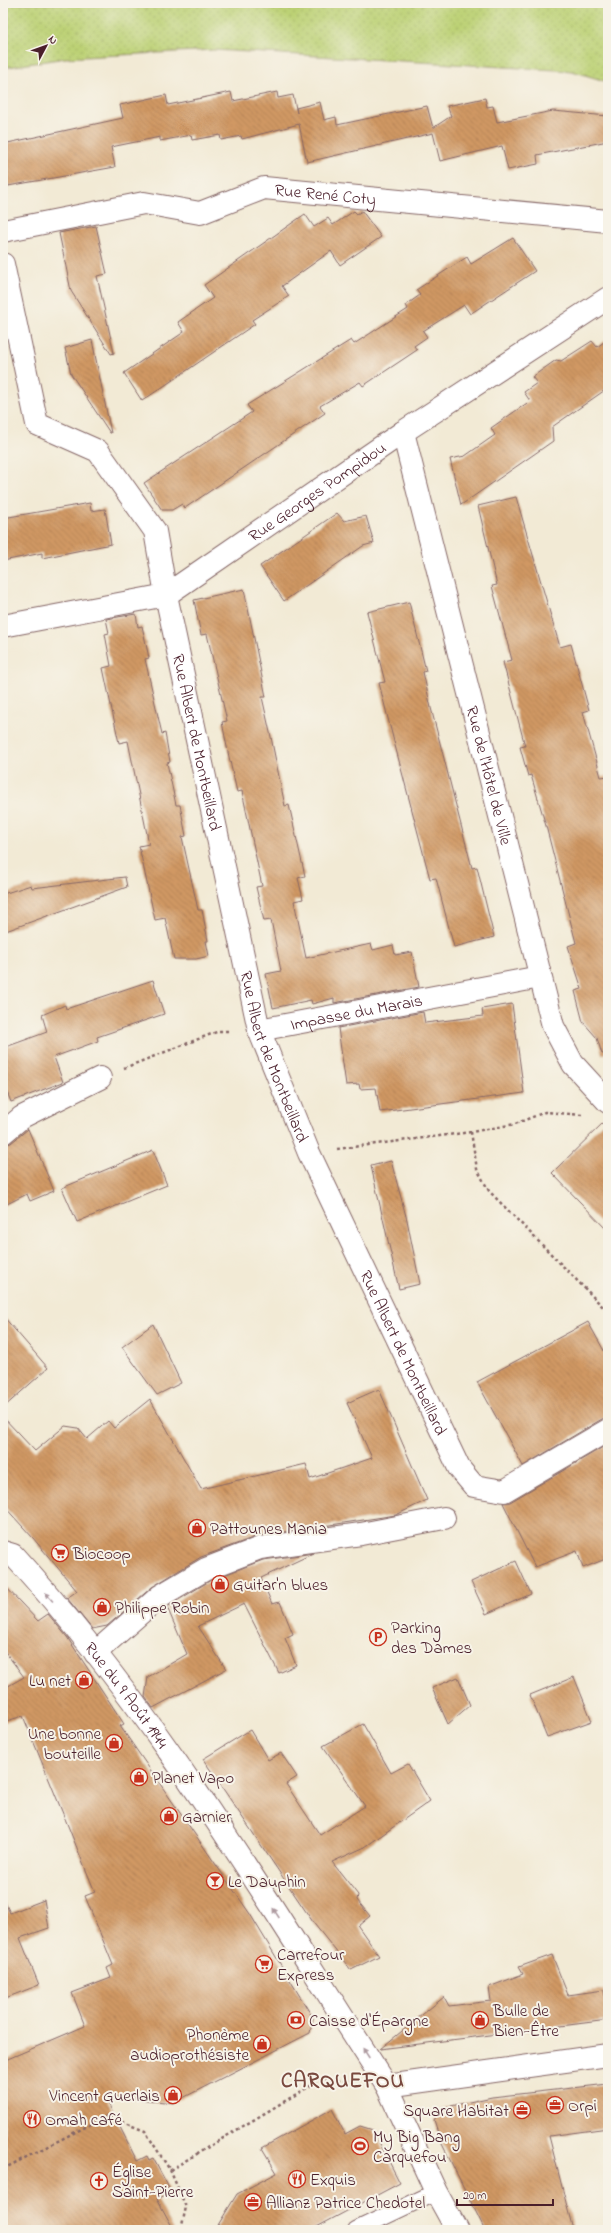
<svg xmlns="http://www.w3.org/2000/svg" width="611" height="2233" viewBox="0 0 611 2233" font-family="'Indie Flower',sans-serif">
	<defs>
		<pattern id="grass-dots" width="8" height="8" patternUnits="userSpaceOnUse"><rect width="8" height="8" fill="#bcd175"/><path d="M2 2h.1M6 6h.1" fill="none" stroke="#a3b365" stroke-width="1.8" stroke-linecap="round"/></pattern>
		<pattern id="building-back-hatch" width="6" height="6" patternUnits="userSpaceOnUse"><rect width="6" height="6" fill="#d09863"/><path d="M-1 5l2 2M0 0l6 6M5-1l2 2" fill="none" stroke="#ab7b52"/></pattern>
	</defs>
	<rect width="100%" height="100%" fill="#f7f3e8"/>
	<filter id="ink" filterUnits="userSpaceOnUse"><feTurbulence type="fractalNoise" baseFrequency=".025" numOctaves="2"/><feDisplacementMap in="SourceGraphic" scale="8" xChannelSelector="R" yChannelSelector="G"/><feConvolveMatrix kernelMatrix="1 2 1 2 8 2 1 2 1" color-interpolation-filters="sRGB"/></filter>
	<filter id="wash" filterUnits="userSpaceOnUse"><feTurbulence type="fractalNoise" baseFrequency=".012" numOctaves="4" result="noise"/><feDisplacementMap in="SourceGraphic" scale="16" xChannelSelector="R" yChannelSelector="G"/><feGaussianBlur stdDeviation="0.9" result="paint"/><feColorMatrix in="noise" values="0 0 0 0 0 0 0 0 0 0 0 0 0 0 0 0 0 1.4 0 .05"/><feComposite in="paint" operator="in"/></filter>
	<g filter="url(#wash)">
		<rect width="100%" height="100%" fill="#f2ead5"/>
		<path fill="url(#grass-dots)" stroke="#837850" d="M 3,3 L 608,3 L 608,82 L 572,71 L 214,50 L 65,58 L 3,68 Z"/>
		<g id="blocks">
			<path fill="url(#building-back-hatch)" d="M 231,92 L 233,101 L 277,92 L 278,98 L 293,95 L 297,113 L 296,108 L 320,102 L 324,120 L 336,117 L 337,125 L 427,106 L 433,128 L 451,116 L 447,106 L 485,98 L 487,107 L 493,106 L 497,122 L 553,111 L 608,116 L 608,141 L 537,155 L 538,164 L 508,170 L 502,146 L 440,161 L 433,133 L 307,162 L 299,124 L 242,139 L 241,136 L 221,140 L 220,135 L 192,140 L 191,135 L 160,141 L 160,137 L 111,147 L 115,167 L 8,186 L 7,179 L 3,180 L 3,144 L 123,118 L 120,105 L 166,95 L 168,105 Z
				M 354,211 L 357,214 L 362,211 L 381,237 L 340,265 L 331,251 L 282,286 L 289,296 L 252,320 L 255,324 L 142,401 L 124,373 L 184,332 L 178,322 L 213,298 L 204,285 L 305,214 L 314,227 L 328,218 L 333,225 Z
				M 96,226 L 107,274 L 97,276 L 114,353 L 111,354 L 71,291 L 59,233 Z
				M 513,238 L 535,271 L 470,314 L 464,305 L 423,331 L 427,337 L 414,346 L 417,350 L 363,386 L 360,382 L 320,406 L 325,413 L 185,508 L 182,504 L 172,510 L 162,510 L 144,483 L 252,412 L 247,405 L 351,340 L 354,344 L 408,309 L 406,305 L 420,295 L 416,290 L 456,264 L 467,257 L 471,264 Z
				M 608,339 L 608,388 L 552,427 L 553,441 L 461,505 L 450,459 L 465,456 L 495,435 L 491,428 L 530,401 L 524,392 L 537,383 L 532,377 L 556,360 L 561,361 L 592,341 L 597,347 Z
				M 92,340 L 111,433 L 110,433 L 71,374 L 65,348 Z
				M 516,497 L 560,647 L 571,644 L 589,710 L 583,712 L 601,777 L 608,776 L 608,1053 L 602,1054 L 597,1038 L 583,1022 L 575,991 L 582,989 L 568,946 L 576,943 L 546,826 L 531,775 L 528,776 L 520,747 L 525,746 L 503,662 L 512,660 L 492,586 L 497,585 L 478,506 Z
				M 90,503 L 91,511 L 105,509 L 111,544 L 42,558 L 42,553 L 3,561 L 3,518 Z
				M 337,513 L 344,521 L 366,516 L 374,543 L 363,546 L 284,601 L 260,566 Z
				M 244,589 L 266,697 L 262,697 L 271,737 L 285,806 L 289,805 L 305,876 L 298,878 L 303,899 L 294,901 L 306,958 L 371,944 L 373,950 L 393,945 L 395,955 L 412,952 L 419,987 L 334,1003 L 334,998 L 312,1004 L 311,1000 L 273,1008 L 266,974 L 281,971 L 271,920 L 264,921 L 256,887 L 262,886 L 242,791 L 237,792 L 229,757 L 222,722 L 227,721 L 207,634 L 201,635 L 194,600 Z
				M 409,602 L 426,671 L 423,672 L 431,708 L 462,829 L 472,868 L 477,867 L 494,937 L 454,947 L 436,878 L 430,879 L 392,734 L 379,683 L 385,682 L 367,612 Z
				M 136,614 L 138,627 L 142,626 L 149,658 L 145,659 L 162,734 L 165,733 L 170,762 L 167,763 L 176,805 L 180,805 L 186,836 L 182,837 L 198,910 L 202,910 L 208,941 L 206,941 L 209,956 L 196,959 L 174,959 L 165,918 L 155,920 L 139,846 L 149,844 L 128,741 L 119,743 L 103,668 L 111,666 L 105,634 L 109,633 L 106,619 Z
				M 125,877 L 127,887 L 3,932 L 3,894 L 31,885 L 32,888 Z
				M 153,980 L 164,1014 L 97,1037 L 98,1041 L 54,1057 L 63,1082 L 11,1102 L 3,1082 L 3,1048 L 47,1032 L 42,1015 L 65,1005 L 66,1009 Z
				M 512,1004 L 524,1093 L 380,1112 L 376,1088 L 360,1089 L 359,1084 L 346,1085 L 338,1028 L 423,1012 L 425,1023 L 483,1016 L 482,1009 Z
				M 608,1118 L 608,1231 L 552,1173 Z
				M 28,1129 L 54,1191 L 30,1201 L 27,1194 L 3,1206 L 3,1145 L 11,1143 Z
				M 153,1150 L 167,1185 L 77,1222 L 62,1188 Z
				M 391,1161 L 407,1220 L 420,1284 L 399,1289 L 371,1166 Z
				M 3,1316 L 48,1368 L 3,1408 Z
				M 588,1322 L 608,1358 L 608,1418 L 602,1419 L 523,1466 L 477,1382 Z
				M 153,1324 L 181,1383 L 157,1395 L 122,1347 Z
				M 379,1389 L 427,1500 L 396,1515 L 258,1536 L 201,1557 L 152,1587 L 107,1626 L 92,1629 L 67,1598 L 77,1591 L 33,1538 L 3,1505 L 3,1417 L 35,1451 L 65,1426 L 78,1428 L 87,1439 L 108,1421 L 114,1428 L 150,1399 L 201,1489 L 306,1464 L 310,1479 L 372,1458 L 347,1403 Z
				M 608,1444 L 608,1558 L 583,1568 L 577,1551 L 535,1567 L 503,1503 L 510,1502 Z
				M 314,1553 L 261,1578 L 272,1604 L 280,1602 L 293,1634 L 285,1638 L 296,1665 L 279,1673 L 244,1604 L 198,1626 L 226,1669 L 153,1708 L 145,1697 L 148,1677 L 187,1654 L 167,1607 L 211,1580 L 263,1560 Z
				M 516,1561 L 531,1594 L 486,1614 L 471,1582 Z
				M 3,1584 L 38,1621 L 48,1614 L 67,1637 L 124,1724 L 120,1726 L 250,1914 L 313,2018 L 310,2033 L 173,2103 L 104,2095 L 137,2161 L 147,2156 L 149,2160 L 153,2158 L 169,2188 L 164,2190 L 166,2194 L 157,2199 L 174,2230 L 3,2230 L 3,2061 L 85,2026 L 72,1993 L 111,1978 L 107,1968 L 113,1965 L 85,1896 L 95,1892 L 23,1716 L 3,1722 L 3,1689 L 24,1677 L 3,1649 Z
				M 458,1677 L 470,1705 L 448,1724 L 432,1688 Z
				M 574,1677 L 592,1721 L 547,1737 L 530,1695 Z
				M 363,1724 L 391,1773 L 408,1764 L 430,1801 L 365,1847 L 332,1862 L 358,1895 L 357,1900 L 370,1916 L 358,1926 L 379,1956 L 351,1970 L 315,1925 L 203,1759 L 250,1730 L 268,1760 L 281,1753 L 297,1777 L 286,1784 L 320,1835 L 365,1806 L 323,1746 Z
				M 3,1898 L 10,1913 L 44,1900 L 49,1928 L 20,1938 L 39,1985 L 3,1999 Z
				M 552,1955 L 568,1995 L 604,1990 L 608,2020 L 380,2049 L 444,1997 L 449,2006 L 491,2001 L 489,1987 L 523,1974 L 519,1967 Z
				M 608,2084 L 608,2128 L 549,2136 L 573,2230 L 485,2230 L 442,2144 L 434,2120 L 442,2108 L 492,2097 Z
				M 332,2109 L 345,2134 L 360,2126 L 373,2130 L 400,2183 L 311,2230 L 215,2230 L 237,2194 L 277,2173 L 262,2148 Z"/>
		</g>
	</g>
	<g filter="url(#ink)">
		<use href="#blocks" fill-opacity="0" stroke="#856666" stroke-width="1"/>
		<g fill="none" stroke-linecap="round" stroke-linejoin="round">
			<g stroke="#856666" stroke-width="18">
				<path id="lane" d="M 356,2230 L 436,2192"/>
			</g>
			<g stroke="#856666" stroke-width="24">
				<g id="street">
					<path id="s1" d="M 3,231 L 144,203 L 200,213 L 264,188 L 608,221"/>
					<path id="s2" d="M 3,264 L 37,424 L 98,451 L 155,531 L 166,595 L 259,1030 L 309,1153 L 459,1468 L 474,1486 L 504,1491 L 608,1430"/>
					<path id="s3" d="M 403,432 L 553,1026 L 573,1064 L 608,1102"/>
					<path id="s4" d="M 3,626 L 166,595 L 403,432 L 608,298"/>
					<path id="s5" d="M 259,1030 L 540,977"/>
					<path d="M 3,1133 L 22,1117 L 100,1078"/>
					<path id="s6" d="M 3,1552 L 13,1555 C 160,1715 269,1905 387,2086"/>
					<path d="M 95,1653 L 160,1596 L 206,1569 L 260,1548 L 361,1534 L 444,1518"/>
				</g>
			</g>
			<g stroke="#856666" stroke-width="24">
				<path id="secondary" d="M 457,2230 L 436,2192 L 387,2086 L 608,2055"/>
			</g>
			<path stroke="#856666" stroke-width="2.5" stroke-dasharray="3 3" stroke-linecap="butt" d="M 124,1068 L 219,1031 L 230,1031
				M 582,1115 L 545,1112 L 515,1124 L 471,1132 L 477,1169 L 489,1191 L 608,1312
				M 337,1149 L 471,1132
				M 3,2169 L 107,2116 L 145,2131 L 170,2170 L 186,2207 L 181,2230
				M 170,2170 L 320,2080 L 351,2081"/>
			<use href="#lane" stroke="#fff" stroke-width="16"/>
			<use href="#street" stroke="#fff" stroke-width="22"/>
			<use href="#secondary" stroke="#fff" stroke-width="22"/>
		</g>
		<defs><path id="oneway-solid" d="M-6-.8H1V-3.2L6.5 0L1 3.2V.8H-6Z"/></defs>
		<g fill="#ae9aa0">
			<use href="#oneway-solid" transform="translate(49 1597) rotate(-131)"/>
			<use href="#oneway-solid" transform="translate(276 1913) rotate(-123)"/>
			<use href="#oneway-solid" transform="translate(366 2053) rotate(-123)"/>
		</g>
	</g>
	<defs>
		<g id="shop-ring" transform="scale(0.9)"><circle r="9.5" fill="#f7f3e8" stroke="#c8321e" stroke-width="1.5"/><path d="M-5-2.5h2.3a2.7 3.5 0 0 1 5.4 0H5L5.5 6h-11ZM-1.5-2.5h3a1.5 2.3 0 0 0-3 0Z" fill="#c8321e"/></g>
		<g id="supermarket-ring" transform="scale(0.9)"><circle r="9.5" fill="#f7f3e8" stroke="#c8321e" stroke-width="1.5"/><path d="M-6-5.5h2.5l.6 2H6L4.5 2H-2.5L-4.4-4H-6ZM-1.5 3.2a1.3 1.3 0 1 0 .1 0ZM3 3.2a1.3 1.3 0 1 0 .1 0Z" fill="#c8321e"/></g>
		<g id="parking-ring" transform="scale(0.9)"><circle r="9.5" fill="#f7f3e8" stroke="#c8321e" stroke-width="1.5"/><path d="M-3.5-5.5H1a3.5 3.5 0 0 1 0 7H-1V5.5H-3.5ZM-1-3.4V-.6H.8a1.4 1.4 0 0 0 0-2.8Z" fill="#c8321e"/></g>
		<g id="bar-ring" transform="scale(0.9)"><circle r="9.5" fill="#f7f3e8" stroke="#c8321e" stroke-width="1.5"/><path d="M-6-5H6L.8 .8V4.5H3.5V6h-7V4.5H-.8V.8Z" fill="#c8321e"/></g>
		<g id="bank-ring" transform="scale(0.9)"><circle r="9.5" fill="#f7f3e8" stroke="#c8321e" stroke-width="1.5"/><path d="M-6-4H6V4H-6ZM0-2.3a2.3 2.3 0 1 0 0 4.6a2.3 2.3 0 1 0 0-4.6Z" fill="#c8321e"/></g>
		<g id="office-ring" transform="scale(0.9)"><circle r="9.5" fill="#f7f3e8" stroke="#c8321e" stroke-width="1.5"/><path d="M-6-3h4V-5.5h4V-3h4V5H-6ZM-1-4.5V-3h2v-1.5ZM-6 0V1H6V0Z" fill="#c8321e"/></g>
		<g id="restaurant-ring" transform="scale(0.9)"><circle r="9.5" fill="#f7f3e8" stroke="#c8321e" stroke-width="1.5"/><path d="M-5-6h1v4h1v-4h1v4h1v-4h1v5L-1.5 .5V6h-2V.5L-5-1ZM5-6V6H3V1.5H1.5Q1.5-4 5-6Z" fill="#c8321e"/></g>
		<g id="stadium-ring" transform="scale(0.9)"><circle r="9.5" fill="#f7f3e8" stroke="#c8321e" stroke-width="1.5"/><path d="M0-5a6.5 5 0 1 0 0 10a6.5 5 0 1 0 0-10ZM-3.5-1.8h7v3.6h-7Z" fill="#c8321e"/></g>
		<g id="church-ring" transform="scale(0.9)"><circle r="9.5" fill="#f7f3e8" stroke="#c8321e" stroke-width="1.5"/><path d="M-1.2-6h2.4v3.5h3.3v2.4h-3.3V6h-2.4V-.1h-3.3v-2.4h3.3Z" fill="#c8321e"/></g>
	</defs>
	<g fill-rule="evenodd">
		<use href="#shop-ring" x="197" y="1528"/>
		<use href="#supermarket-ring" x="60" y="1553"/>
		<use href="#shop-ring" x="220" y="1584"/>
		<use href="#shop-ring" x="102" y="1607"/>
		<use href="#parking-ring" x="378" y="1637"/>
		<use href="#shop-ring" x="84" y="1680"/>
		<use href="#shop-ring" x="114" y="1743"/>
		<use href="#shop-ring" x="139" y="1777"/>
		<use href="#shop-ring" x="169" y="1816"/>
		<use href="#bar-ring" x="215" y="1881"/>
		<use href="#supermarket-ring" x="264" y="1964"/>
		<use href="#bank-ring" x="296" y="2020"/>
		<use href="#shop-ring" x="480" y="2020"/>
		<use href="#shop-ring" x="262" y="2044"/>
		<use href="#shop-ring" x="173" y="2095"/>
		<use href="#office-ring" x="555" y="2105"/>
		<use href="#office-ring" x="522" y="2110"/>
		<use href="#restaurant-ring" x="32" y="2119"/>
		<use href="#stadium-ring" x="360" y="2146"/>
		<use href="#restaurant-ring" x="297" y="2179"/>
		<use href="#church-ring" x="99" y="2181"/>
		<use href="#office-ring" x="253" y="2202"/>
	</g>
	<g text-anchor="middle" stroke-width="4" stroke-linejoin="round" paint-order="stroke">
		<g font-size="17" fill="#4a1f2b" stroke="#f7f3e8">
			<text dy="6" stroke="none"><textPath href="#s1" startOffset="331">Rue René Coty</textPath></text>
			<text dy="6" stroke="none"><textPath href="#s4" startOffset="349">Rue Georges Pompidou</textPath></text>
			<text dy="6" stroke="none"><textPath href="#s2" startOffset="544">Rue Albert de Montbeillard</textPath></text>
			<text dy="6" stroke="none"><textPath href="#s3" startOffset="354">Rue de l'Hôtel de Ville</textPath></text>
			<text dy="6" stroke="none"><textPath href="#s5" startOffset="99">Impasse du Marais</textPath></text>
			<text dy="6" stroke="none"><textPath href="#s2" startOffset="868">Rue Albert de Montbeillard</textPath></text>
			<text dy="6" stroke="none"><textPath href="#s2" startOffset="1192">Rue Albert de Montbeillard</textPath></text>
			<text dy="6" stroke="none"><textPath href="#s6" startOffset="191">Rue du 9 Août 1944</textPath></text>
		</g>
		<g font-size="17" fill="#4a1f2b" stroke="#f7f3e8" text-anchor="start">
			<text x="210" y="1534">Pattounes Mania</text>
			<text x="73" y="1559">Biocoop</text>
			<text x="233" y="1590">Guitar'n blues</text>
			<text x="115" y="1613">Philippe Robin</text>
			<text x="391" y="1633">Parking<tspan x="391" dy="20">des Dames</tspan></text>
			<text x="71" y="1686" text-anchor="end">Lu net</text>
			<text x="101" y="1739" text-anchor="end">Une bonne<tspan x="101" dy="20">bouteille</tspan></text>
			<text x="152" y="1783">Planet Vapo</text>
			<text x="182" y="1822">Garnier</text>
			<text x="228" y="1887">Le Dauphin</text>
			<text x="277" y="1960">Carrefour<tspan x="277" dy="20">Express</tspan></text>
			<text x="493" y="2016">Bulle de<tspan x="493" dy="20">Bien-Être</tspan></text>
			<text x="309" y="2026">Caisse d'Épargne</text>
			<text x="249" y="2040" text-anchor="end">Phonème<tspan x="249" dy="20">audioprothésiste</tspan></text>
			<text x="160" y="2101" text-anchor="end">Vincent Guerlais</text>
			<text x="568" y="2111">Orpi</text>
			<text x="509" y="2116" text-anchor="end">Square Habitat</text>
			<text x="45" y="2125">Omah café</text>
			<text x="373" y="2142">My Big Bang<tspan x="373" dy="20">Carquefou</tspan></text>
			<text x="112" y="2177">Église<tspan x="112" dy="20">Saint-Pierre</tspan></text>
			<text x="310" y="2185">Exquis</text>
			<text x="266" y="2208">Allianz Patrice Chedotel</text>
		</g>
		<g font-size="21" font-weight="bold" letter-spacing="1" fill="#79493f" stroke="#f7f3e8">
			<text x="343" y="2087">CARQUEFOU</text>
		</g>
	</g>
	<rect width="611" height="2233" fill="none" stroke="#f7f3e8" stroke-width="16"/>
	<g transform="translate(46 46) rotate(49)" stroke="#f7f3e8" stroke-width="3" paint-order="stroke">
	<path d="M0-3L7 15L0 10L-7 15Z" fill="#4a1f2b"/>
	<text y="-6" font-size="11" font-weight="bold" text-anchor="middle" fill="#4a1f2b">N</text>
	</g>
	<path d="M457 2199v6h96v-6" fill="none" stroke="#4a1f2b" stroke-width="2"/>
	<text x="463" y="2199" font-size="12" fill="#4a1f2b" stroke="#f7f3e8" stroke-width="3" paint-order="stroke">20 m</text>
</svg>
